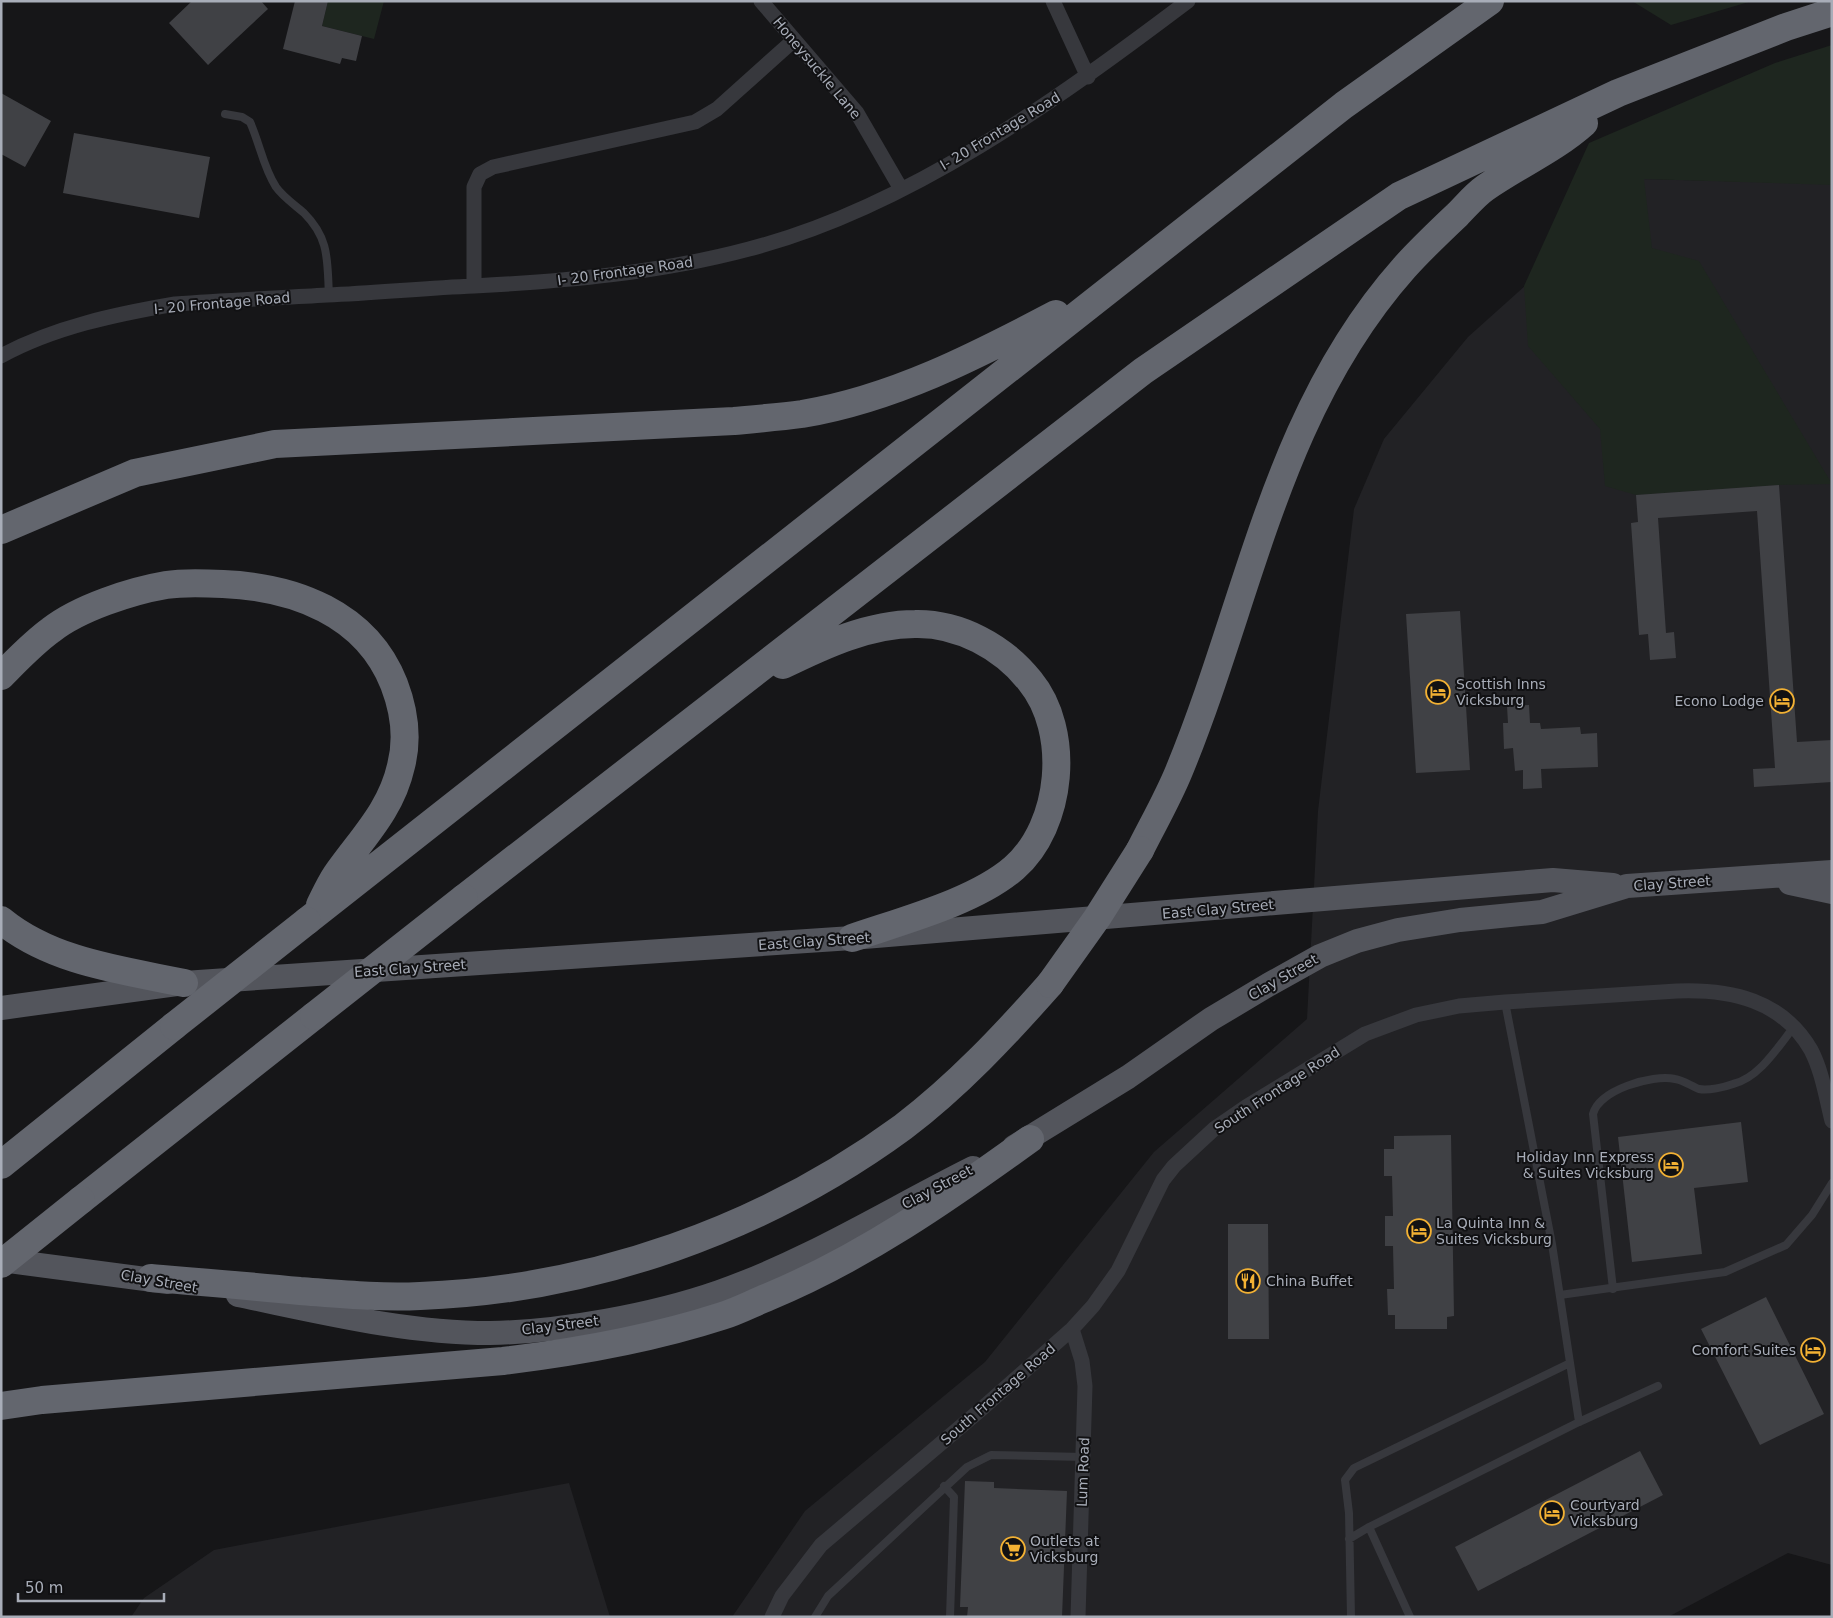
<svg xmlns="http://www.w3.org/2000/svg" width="1833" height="1618" viewBox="0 0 1833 1618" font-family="'DejaVu Sans',sans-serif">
	<rect width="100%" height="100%" fill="#161618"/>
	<path fill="#222225" d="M 1644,179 L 1832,184 L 1832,1565 L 1788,1553 L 1668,1617 L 732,1617 L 805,1511 L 985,1362 L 1154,1152 L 1307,1019 L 1318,811 L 1354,509 L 1384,439 L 1468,337 Z
		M 569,1483 L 610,1617 L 131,1617 L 144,1598 L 214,1550 Z"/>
	<path fill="#1e261f" d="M 328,1 L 384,1 L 374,39 L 322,26 Z
		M 1632,1 L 1752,1 L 1671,25 Z
		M 1832,45 L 1832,185 L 1644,179 L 1652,248 L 1699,261 L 1832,484 L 1779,485 L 1636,495 L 1605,486 L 1600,429 L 1528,346 L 1524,286 L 1589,143 L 1775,63 Z"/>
	<path fill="#404145" d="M 192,1 L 261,1 L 268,9 L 208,65 L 169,23 Z
		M 295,1 L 328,1 L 322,26 L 362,36 L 356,61 L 342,58 L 340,64 L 283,49 Z
		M 1,93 L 51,121 L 25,167 L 1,154 Z
		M 74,133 L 210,157 L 199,218 L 63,193 Z
		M 1779,485 L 1797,742 L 1832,740 L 1832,782 L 1754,787 L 1753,769 L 1775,768 L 1757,511 L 1658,518 L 1666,633 L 1674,632 L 1676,658 L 1650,660 L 1648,634 L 1639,635 L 1631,523 L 1638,522 L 1636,495 Z
		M 1460,611 L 1470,770 L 1416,773 L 1406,614 Z
		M 1529,705 L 1530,723 L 1540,723 L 1541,729 L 1580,727 L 1581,734 L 1597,733 L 1598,767 L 1541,769 L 1542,788 L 1523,789 L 1523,770 L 1515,771 L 1513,748 L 1504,749 L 1503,723 L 1508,723 L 1507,706 Z
		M 1741,1122 L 1748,1182 L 1694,1188 L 1702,1254 L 1632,1262 L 1618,1137 Z
		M 1451,1135 L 1454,1316 L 1447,1317 L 1447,1329 L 1395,1329 L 1395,1315 L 1388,1315 L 1387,1289 L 1394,1289 L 1393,1246 L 1385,1246 L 1385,1216 L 1393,1216 L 1392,1176 L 1384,1176 L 1384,1149 L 1394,1149 L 1394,1136 Z
		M 1228,1224 L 1268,1224 L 1269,1339 L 1228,1339 Z
		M 1766,1297 L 1824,1414 L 1760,1445 L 1701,1329 Z
		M 1640,1451 L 1663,1495 L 1478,1591 L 1455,1547 Z
		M 965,1481 L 994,1482 L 994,1488 L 1067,1491 L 1062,1617 L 967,1617 L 968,1607 L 960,1607 Z"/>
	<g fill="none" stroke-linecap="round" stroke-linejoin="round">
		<path stroke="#37383d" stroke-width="8" d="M 225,114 L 242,117 L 250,122 C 260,144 263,167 276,187 C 283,197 295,205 304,213 C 330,239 327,261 329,295
			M 1505,1002 L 1552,1244 L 1579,1422
			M 1613,1289 L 1593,1114 C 1599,1090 1652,1074 1675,1079 C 1683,1080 1691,1086 1699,1089 C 1708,1091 1725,1087 1733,1084 C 1759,1078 1778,1047 1793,1028
			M 1560,1295 L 1725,1272 L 1786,1245 L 1812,1215 L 1832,1183
			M 944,1486 L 954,1497 L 950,1617
			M 1369,1527 L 1410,1617
			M 1349,1539 L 1369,1527 L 1579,1422 L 1658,1386
			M 815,1617 L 828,1596 L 967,1467 L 991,1455 L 1084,1457
			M 1351,1617 L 1349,1513 L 1345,1480 L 1354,1468 L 1570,1363"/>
		<path stroke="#37383d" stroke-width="15" d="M 761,1 L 857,113 L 901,189
			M 1053,1 L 1088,77
			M 474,286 L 474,187 L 480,174 L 493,167 L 695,122 L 717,109 L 794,40
			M 1,356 C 54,327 117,314 175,304 C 226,300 277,298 327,295 C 376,293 425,288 474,286 C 567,281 659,273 749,249 C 908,208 1058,99 1188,1
			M 1072,1329 L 1082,1361 L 1085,1386 L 1078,1617
			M 772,1617 L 782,1596 L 821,1545 L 978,1412 L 1072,1329 L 1093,1306 L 1118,1271 L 1163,1180 L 1174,1166 L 1214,1129 L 1246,1107 L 1365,1034 L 1416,1015 L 1459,1006 L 1505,1002 L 1677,991 C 1731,989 1782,1000 1811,1050 C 1822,1071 1826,1097 1832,1121"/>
		<path stroke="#53555c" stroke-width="24" d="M 1790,883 L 1832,892
			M 1,1008 L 184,983 L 852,938 L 1553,880 L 1613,885
			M 1014,1147 L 1128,1077 L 1211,1019 L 1268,985 L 1320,956 L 1357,941 L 1398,930 L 1460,920 L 1542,912 L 1627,886 L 1832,872
			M 1,1260 L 168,1282
			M 238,1295 C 321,1312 405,1333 490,1333 C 560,1332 653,1315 719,1292 C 808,1261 889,1210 973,1168"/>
		<path stroke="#63666e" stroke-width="28" d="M 1,530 L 135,473 L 275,444 L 734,421 C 756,419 780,417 802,414 C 893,399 976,356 1056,314
			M 783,665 C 824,645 869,624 915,624 C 959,623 1003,647 1030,681 C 1071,731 1063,825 1014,868 C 975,902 901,921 852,938
			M 1,676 C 17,660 33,643 51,630 C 79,608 131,591 166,585 C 184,582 205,583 223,584 C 294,587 366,613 394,684 C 404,710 408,739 401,766 C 391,811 361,839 336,875 C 330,884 325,895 320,905
			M 1140,850 C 1153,824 1168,798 1179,771 C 1250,599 1276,412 1404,268 C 1420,250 1439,232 1457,215 C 1466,206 1475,195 1485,188 C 1518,165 1555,149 1584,123
			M 464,898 L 1143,371 L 1399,196 L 1618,93 L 1786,27 L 1832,12
			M 1,920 C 52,962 122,970 184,983
			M 307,921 L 1344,105 L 1490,1
			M 1,1165 L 174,1026
			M 81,1200 L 314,1016
			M 151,1278 C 200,1282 250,1286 300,1291 C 340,1294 380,1298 420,1296 C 592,1290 764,1229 903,1127 C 957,1086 1005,1035 1050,984
			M 1,1406 L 42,1400 L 503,1361 C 578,1352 651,1339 722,1316 C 738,1311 753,1303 768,1297 C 864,1257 947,1199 1030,1139"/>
		<path stroke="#63666e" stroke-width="28" d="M 1050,984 L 1097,918 L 1140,850
			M 314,1016 L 464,898
			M 174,1026 L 307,921
			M 1,1264 L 81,1200"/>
	</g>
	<defs>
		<g id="hotel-ring" transform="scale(1.25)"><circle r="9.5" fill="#111113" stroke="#f2b134" stroke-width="1.5"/><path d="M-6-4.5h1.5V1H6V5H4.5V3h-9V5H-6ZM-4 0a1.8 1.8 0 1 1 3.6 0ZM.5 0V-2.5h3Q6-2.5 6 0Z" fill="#f2b134"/></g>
		<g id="restaurant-ring" transform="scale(1.25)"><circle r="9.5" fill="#111113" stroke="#f2b134" stroke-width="1.5"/><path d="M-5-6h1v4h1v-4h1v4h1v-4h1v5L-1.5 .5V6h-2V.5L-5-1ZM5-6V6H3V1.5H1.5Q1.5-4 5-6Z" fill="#f2b134"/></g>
		<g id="supermarket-ring" transform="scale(1.25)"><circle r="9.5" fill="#111113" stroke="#f2b134" stroke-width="1.5"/><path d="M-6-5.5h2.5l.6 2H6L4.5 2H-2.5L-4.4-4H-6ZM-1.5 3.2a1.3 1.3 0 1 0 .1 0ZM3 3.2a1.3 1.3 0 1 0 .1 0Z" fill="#f2b134"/></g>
	</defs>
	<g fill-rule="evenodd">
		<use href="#hotel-ring" x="1438" y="692"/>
		<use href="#hotel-ring" x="1782" y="701"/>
		<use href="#hotel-ring" x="1671" y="1165"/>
		<use href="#hotel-ring" x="1419" y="1231"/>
		<use href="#restaurant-ring" x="1248" y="1281"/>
		<use href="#hotel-ring" x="1813" y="1350"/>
		<use href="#hotel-ring" x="1552" y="1513"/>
		<use href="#supermarket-ring" x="1013" y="1549"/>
	</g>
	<g text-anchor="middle" stroke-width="4" stroke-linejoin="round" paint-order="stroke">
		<g font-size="14" fill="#a8adb8" stroke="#111113">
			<text transform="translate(817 68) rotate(50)" y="5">Honeysuckle Lane</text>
			<text transform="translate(1000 131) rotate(-31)" y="5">I- 20 Frontage Road</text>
			<text transform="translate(625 271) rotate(-8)" y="5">I- 20 Frontage Road</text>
			<text transform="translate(222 303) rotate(-5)" y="5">I- 20 Frontage Road</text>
			<text transform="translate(1672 883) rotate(-4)" y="5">Clay Street</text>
			<text transform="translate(1218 909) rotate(-5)" y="5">East Clay Street</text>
			<text transform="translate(814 941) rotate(-4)" y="5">East Clay Street</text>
			<text transform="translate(410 968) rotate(-4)" y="5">East Clay Street</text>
			<text transform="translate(1283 977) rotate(-30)" y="5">Clay Street</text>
			<text transform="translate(1277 1090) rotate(-33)" y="5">South Frontage Road</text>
			<text transform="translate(937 1187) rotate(-28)" y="5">Clay Street</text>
			<text transform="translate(159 1281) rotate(10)" y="5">Clay Street</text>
			<text transform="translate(560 1325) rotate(-7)" y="5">Clay Street</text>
			<text transform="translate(998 1394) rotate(-41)" y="5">South Frontage Road</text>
			<text transform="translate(1083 1472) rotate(-88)" y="5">Lum Road</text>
		</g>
		<g font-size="14" fill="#a8adb8" stroke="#111113" text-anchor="start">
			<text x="1456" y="689">Scottish Inns<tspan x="1456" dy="16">Vicksburg</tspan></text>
			<text x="1764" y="706" text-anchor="end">Econo Lodge</text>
			<text x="1654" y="1162" text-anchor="end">Holiday Inn Express<tspan x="1654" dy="16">&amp; Suites Vicksburg</tspan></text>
			<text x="1436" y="1228">La Quinta Inn &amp;<tspan x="1436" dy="16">Suites Vicksburg</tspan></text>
			<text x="1266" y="1286">China Buffet</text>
			<text x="1796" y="1355" text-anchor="end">Comfort Suites</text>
			<text x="1570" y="1510">Courtyard<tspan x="1570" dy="16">Vicksburg</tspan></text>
			<text x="1030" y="1546">Outlets at<tspan x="1030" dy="16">Vicksburg</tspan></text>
		</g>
	</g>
	<rect width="1833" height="1618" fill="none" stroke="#a8adb8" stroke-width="5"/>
	<path d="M18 1593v8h146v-8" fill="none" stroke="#a8adb8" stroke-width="2.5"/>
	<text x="25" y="1593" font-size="15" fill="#a8adb8" stroke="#111113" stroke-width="4" paint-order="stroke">50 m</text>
</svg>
